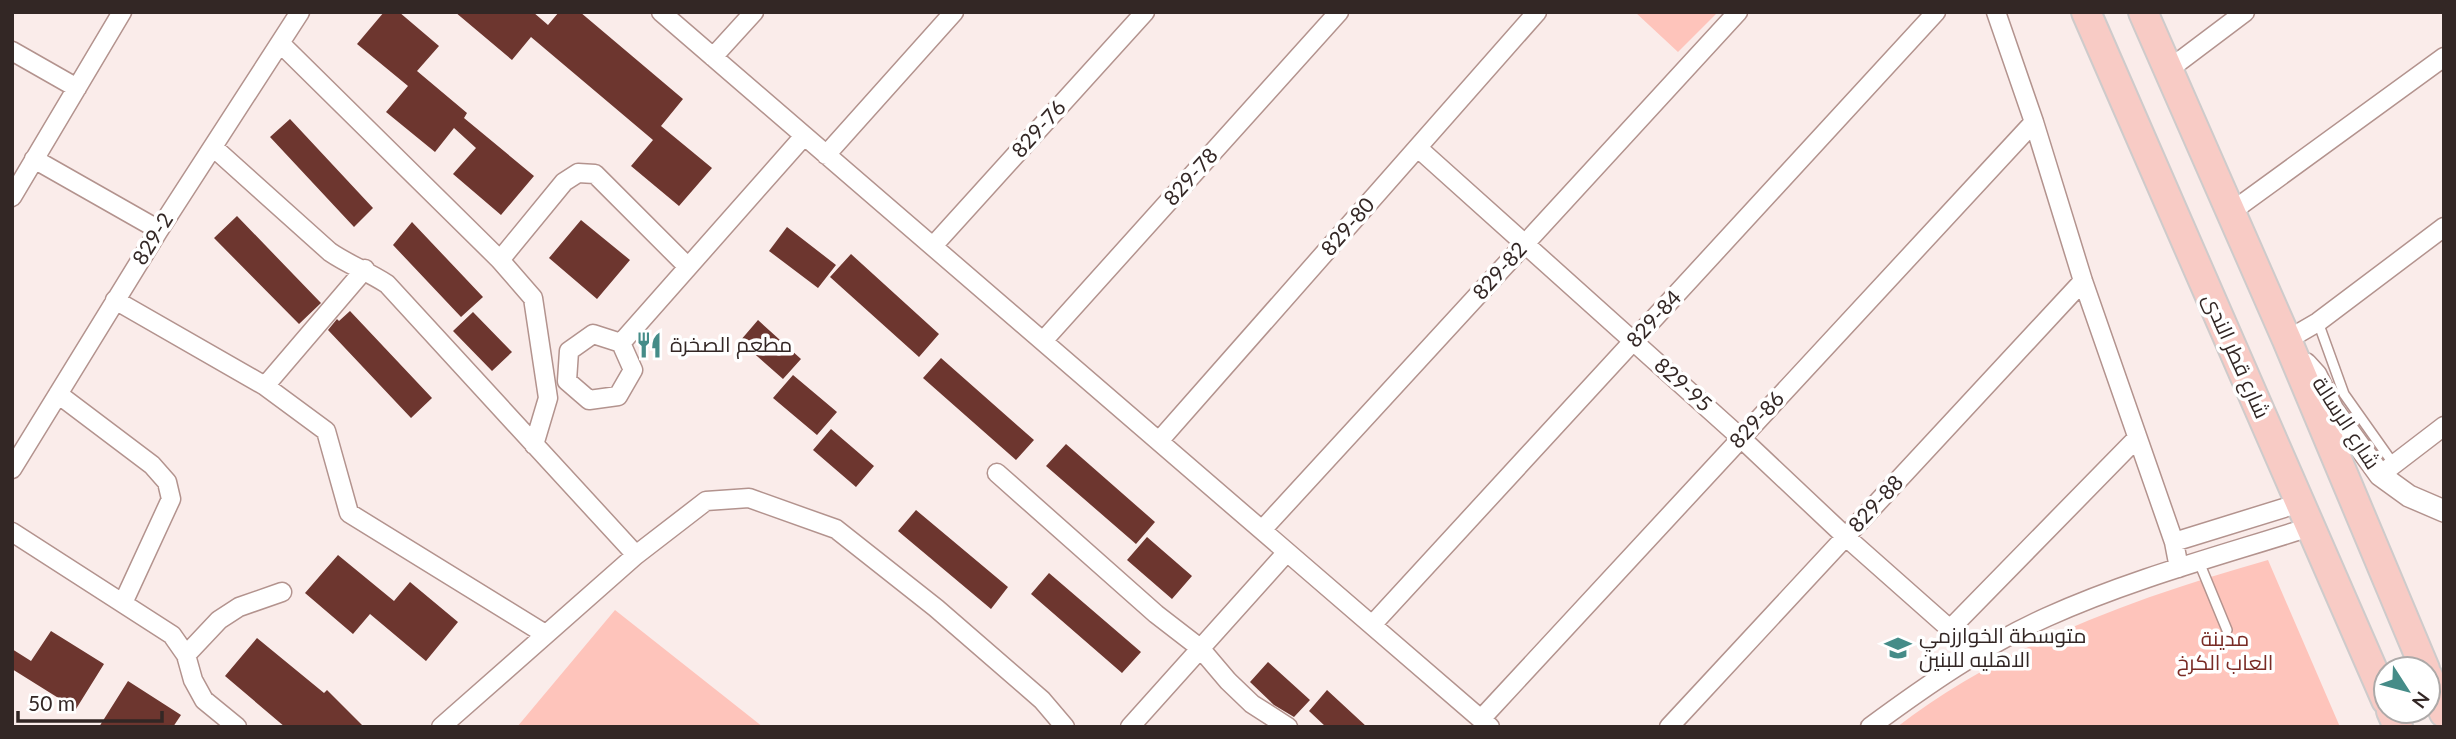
<svg xmlns="http://www.w3.org/2000/svg" width="2456" height="739" viewBox="0 0 2456 739" font-family="Lato,Cairo,sans-serif">
	<rect width="100%" height="100%" fill="#faecea"/>
	<path fill="#fec4bb" d="M 1635,12 L 1718,12 L 1678,52 Z
		M 2268,560 L 2340,727 L 1897,727 C 2005,644 2138,597 2268,560 Z
		M 615,610 L 763,727 L 517,727 Z"/>
	<path fill="#6d362f" d="M 384,12 L 399,12 L 439,46 L 417,71 L 467,113 L 464,118 L 534,176 L 501,215 L 453,174 L 476,148 L 454,128 L 435,152 L 386,112 L 408,86 L 357,44 Z
		M 455,12 L 533,12 L 548,25 L 559,12 L 580,12 L 683,99 L 661,126 L 712,168 L 679,206 L 631,166 L 653,140 L 531,37 L 512,60 Z
		M 290,119 L 373,208 L 354,227 L 270,137 Z
		M 237,216 L 321,303 L 299,324 L 214,238 Z
		M 581,220 L 630,260 L 597,299 L 549,258 Z
		M 412,222 L 483,297 L 461,317 L 393,245 Z
		M 787,227 L 836,265 L 818,288 L 769,251 Z
		M 851,254 L 939,334 L 919,357 L 830,277 Z
		M 350,311 L 432,398 L 411,418 L 328,330 L 337,319 L 339,321 Z
		M 473,312 L 512,352 L 492,371 L 453,331 Z
		M 758,320 L 801,359 L 783,379 L 740,341 Z
		M 941,358 L 1034,440 L 1016,460 L 923,378 Z
		M 793,375 L 837,412 L 817,435 L 773,398 Z
		M 831,429 L 874,466 L 856,487 L 813,450 Z
		M 1066,444 L 1155,522 L 1136,544 L 1046,466 Z
		M 916,510 L 1008,587 L 991,609 L 898,531 Z
		M 1147,537 L 1192,576 L 1172,599 L 1127,560 Z
		M 338,555 L 394,601 L 410,582 L 458,622 L 426,661 L 370,614 L 353,634 L 305,593 Z
		M 1049,573 L 1141,652 L 1122,673 L 1031,594 Z
		M 51,631 L 104,664 L 76,709 L 12,669 L 12,649 L 31,661 Z
		M 257,638 L 324,693 L 327,690 L 364,727 L 285,727 L 225,676 Z
		M 1268,662 L 1310,700 L 1294,717 L 1274,705 L 1250,682 Z
		M 128,681 L 181,715 L 173,727 L 99,727 Z
		M 1327,690 L 1367,727 L 1326,727 L 1309,711 Z"/>
	<g fill="none" stroke-linecap="round" stroke-linejoin="round">
		<g stroke="#b3938e" stroke-width="12">
			<path id="service" d="M 2318,322 L 2344,394 L 2395,466
				M 2199,562 L 2227,630"/>
		</g>
		<g stroke="#b3938e" stroke-width="21">
			<path id="minor" d="M 661,12 L 1490,727
				M 1996,12 L 2034,122 L 2083,281 L 2174,542 L 2179,568
				M 280,43 L 500,260 L 533,298 L 548,398 L 534,445
				M 12,51 L 77,88
				M 713,57 L 754,12
				M 2168,70 L 2245,12
				M 213,147 L 330,252 C 349,265 367,271 387,284 L 636,555
				M 1418,148 L 1741,438 L 1846,537 L 1977,653
				M 826,155 L 954,12
				M 34,159 L 159,230
				M 12,197 L 122,12
				M 2231,212 L 2444,57
				M 933,246 L 1145,12
				M 500,260 L 564,182 L 578,173 L 595,174 L 688,267
				M 115,300 L 265,386 L 326,431 L 349,513 L 545,634
				M 593,334 L 621,343 L 633,370 L 618,396 L 589,400 L 567,381 L 569,351 Z
				M 2287,340 L 2318,322 L 2444,227
				M 1043,341 L 1339,12
				M 621,343 L 804,136
				M 265,386 L 365,269
				M 58,394 L 152,465 L 167,482 L 171,499 L 123,603
				M 1159,441 L 1537,12
				M 12,469 L 159,230 L 300,12
				M 997,473 L 1156,614 L 1200,648 L 1228,681 L 1252,704 L 1288,727
				M 2380,475 L 2444,426
				M 1262,530 L 1738,12
				M 12,532 L 172,635 L 186,655 L 193,680 L 204,700 L 237,727
				M 2174,542 L 2300,503
				M 1372,625 L 1936,12
				M 1950,629 L 2137,438
				M 186,655 L 219,620 L 239,607 L 282,592
				M 1481,719 L 2034,122
				M 441,727 L 636,555 L 706,501 L 749,498 L 836,529 L 936,608 L 1042,700 L 1065,727
				M 1130,727 L 1287,552
				M 1669,727 L 2083,281
				M 1870,727 C 1927,685 1983,646 2047,617 C 2131,579 2222,555 2310,527"/>
		</g>
		<g stroke="#b3938e" stroke-width="24">
			<path id="tertiary" d="M 2306,364 L 2316,375 L 2333,410 L 2380,475 L 2409,496 L 2444,511"/>
		</g>
		<g stroke="#cecbcb" stroke-width="32">
			<path id="primary" d="M 2086,12 L 2386,700
				M 2143,12 L 2287,340 L 2425,669
				M 2428,676 L 2444,713
				M 2391,711 L 2398,727"/>
		</g>
		<use href="#service" stroke="#fff" stroke-width="9"/>
		<use href="#minor" stroke="#fff" stroke-width="18"/>
		<use href="#tertiary" stroke="#fff" stroke-width="21"/>
		<use href="#primary" stroke="#f8cbc5" stroke-width="28"/>
	</g>
	<defs>
		<g id="restaurant-bare" transform="scale(2.1)"><path d="M-5-6h1v4h1v-4h1v4h1v-4h1v5L-1.5 .5V6h-2V.5L-5-1ZM5-6V6H3V1.5H1.5Q1.5-4 5-6Z" fill="#458c88" stroke="#fff" stroke-width="2.5" paint-order="stroke"/></g>
		<g id="school-bare" transform="scale(2.1)"><path d="M0-5L7-2L0 1L-7-2ZM-4 1L0 2.5L4 1V4Q0 6-4 4Z" fill="#458c88" stroke="#fff" stroke-width="2.5" paint-order="stroke"/></g>
	</defs>
	<g fill-rule="evenodd">
		<use href="#restaurant-bare" x="649" y="345"/>
		<use href="#school-bare" x="1898" y="648"/>
	</g>
	<g text-anchor="middle" stroke-width="7" stroke-linejoin="round" paint-order="stroke">
		<g font-size="21" fill="#332725" stroke="#fff">
			<text transform="translate(1039 129) rotate(-48)" y="7">829-76</text>
			<text transform="translate(1191 177) rotate(-48)" y="7">829-78</text>
			<text transform="translate(1348 227) rotate(-49)" y="7">829-80</text>
			<text transform="translate(153 239) rotate(-58)" y="7">829-2</text>
			<text transform="translate(1500 271) rotate(-48)" y="7">829-82</text>
			<text transform="translate(1654 319) rotate(-47)" y="7">829-84</text>
			<text transform="translate(2236 356) rotate(66)" y="7">شارع قطر الندى</text>
			<text transform="translate(1683 385) rotate(42)" y="7">829-95</text>
			<text transform="translate(1757 420) rotate(-47)" y="7">829-86</text>
			<text transform="translate(2346 423) rotate(57)" y="7">شارع الرسالة</text>
			<text transform="translate(1876 504) rotate(-47)" y="7">829-88</text>
		</g>
		<g font-size="21" fill="#332725" stroke="#fff" text-anchor="start">
			<text x="670" y="352">مطعم الصخرة</text>
			<text x="1919" y="643">متوسطة الخوارزمي<tspan x="1919" dy="24">الاهليه للبنين</tspan></text>
		</g>
		<g font-size="21" fill="#792b25" stroke="#fff">
			<text x="2225" y="646">مدينة<tspan x="2225" dy="24">العاب الكرخ</tspan></text>
		</g>
	</g>
	<rect width="2456" height="739" fill="none" stroke="#332725" stroke-width="28"/>
	<g transform="translate(2407 690) rotate(126)"><circle r="33" fill="#ffffff" stroke="#ada9a8" stroke-width="2"/>
	<path d="M0-5L12 26L0 18L-12 26Z" fill="#458c88"/>
	<text y="-10" font-size="19" font-weight="bold" text-anchor="middle" fill="#332725">N</text>
	</g>
	<path d="M18 711v10h144v-10" fill="none" stroke="#332725" stroke-width="3.5"/>
	<text x="28" y="711" font-size="21" fill="#332725" stroke="#ffffff" stroke-width="5" paint-order="stroke">50 m</text>
</svg>
